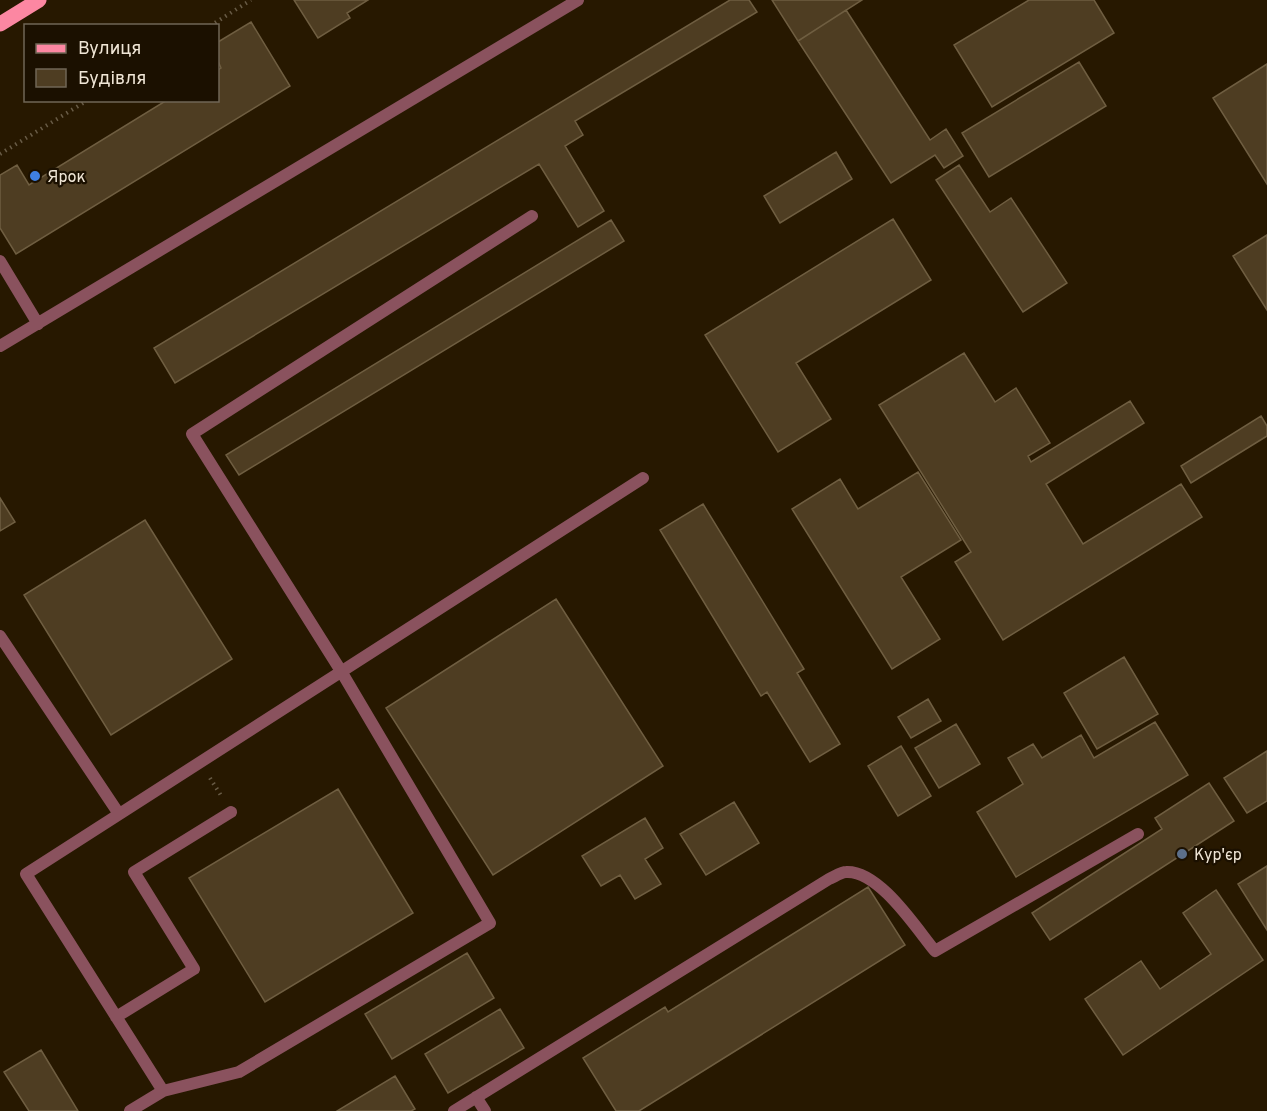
<svg xmlns="http://www.w3.org/2000/svg" width="1267" height="1111" viewBox="0 0 1267 1111" font-family="Overpass,sans-serif">
	<rect width="100%" height="100%" fill="#271800"/>
	<path fill="#4e3d22" stroke="#6f5e41" stroke-width="1.5" d="M 294,0 L 368,0 L 347,13 L 350,18 L 318,38 Z
		M 730,0 L 749,0 L 757,12 L 575,121 L 583,135 L 565,146 L 604,211 L 578,227 L 539,164 L 175,383 L 154,348 Z
		M 772,0 L 862,0 L 798,41 Z
		M 1029,0 L 1094,0 L 1114,33 L 992,107 L 954,45 Z
		M 846,10 L 930,140 L 946,129 L 963,156 L 944,168 L 935,155 L 891,183 L 798,41 Z
		M 251,22 L 290,86 L 16,254 L 0,228 L 0,175 L 17,165 L 29,185 L 167,100 L 218,100 L 218,70 L 221,68 L 218,61 L 218,42 Z
		M 1079,62 L 1106,106 L 989,177 L 962,133 Z
		M 1267,64 L 1267,184 L 1213,98 Z
		M 836,152 L 852,179 L 780,223 L 764,196 Z
		M 959,165 L 990,212 L 1011,198 L 1067,283 L 1023,312 L 936,180 Z
		M 893,219 L 931,280 L 796,363 L 831,419 L 778,452 L 705,335 Z
		M 611,220 L 624,241 L 239,475 L 226,455 Z
		M 1267,235 L 1267,310 L 1233,256 Z
		M 964,353 L 995,402 L 1016,388 L 1050,443 L 1028,456 L 1031,462 L 1130,401 L 1144,423 L 1046,484 L 1083,544 L 1181,484 L 1202,517 L 1003,640 L 955,562 L 971,552 L 879,405 Z
		M 1261,416 L 1267,426 L 1267,436 L 1191,483 L 1181,466 Z
		M 918,472 L 961,540 L 901,577 L 940,639 L 892,669 L 792,509 L 840,479 L 858,509 Z
		M 0,498 L 15,522 L 0,531 Z
		M 703,504 L 804,669 L 797,673 L 840,744 L 810,762 L 767,692 L 761,696 L 660,530 Z
		M 145,520 L 232,659 L 111,735 L 24,595 Z
		M 556,599 L 663,766 L 493,875 L 386,708 Z
		M 1124,657 L 1158,714 L 1097,749 L 1064,693 Z
		M 928,699 L 941,721 L 911,738 L 898,717 Z
		M 1155,722 L 1188,775 L 1016,877 L 977,812 L 1023,784 L 1008,758 L 1033,744 L 1042,758 L 1081,735 L 1094,758 Z
		M 956,724 L 980,764 L 939,788 L 915,748 Z
		M 901,746 L 931,796 L 898,816 L 868,766 Z
		M 1267,751 L 1267,801 L 1247,813 L 1224,778 Z
		M 1209,783 L 1234,821 L 1050,940 L 1032,913 L 1162,829 L 1155,818 Z
		M 338,789 L 413,913 L 265,1002 L 189,878 Z
		M 734,802 L 759,843 L 706,875 L 680,834 Z
		M 645,818 L 663,848 L 645,859 L 661,884 L 635,899 L 620,875 L 601,886 L 582,856 Z
		M 1267,866 L 1267,930 L 1238,884 Z
		M 868,887 L 905,945 L 639,1111 L 616,1111 L 583,1058 L 665,1007 L 668,1012 Z
		M 1216,890 L 1263,960 L 1123,1055 L 1085,999 L 1141,961 L 1160,989 L 1211,954 L 1183,913 Z
		M 467,953 L 494,998 L 392,1059 L 365,1014 Z
		M 500,1009 L 524,1048 L 448,1093 L 425,1054 Z
		M 41,1050 L 78,1111 L 29,1111 L 4,1072 Z
		M 395,1076 L 415,1109 L 411,1111 L 337,1111 Z"/>
	<g fill="none" stroke-linecap="round" stroke-linejoin="round">
		<path stroke="#685b45" stroke-width="4" stroke-dasharray="1.5 4.5" stroke-linecap="butt" d="M 210,26 L 251,0
			M 0,154 L 88,100
			M 210,778 L 222,797"/>
		<path stroke="#8a525e" stroke-width="12" d="M 0,261 L 38,324
			M 0,346 L 578,0
			M 0,636 L 119,814
			M 116,1017 L 194,969 L 134,872 L 231,812
			M 163,1091 L 239,1072 L 490,923 L 341,671 L 192,434 L 532,216
			M 476,1097 L 485,1111
			M 130,1111 L 163,1091 L 26,874 L 643,478
			M 454,1111 L 829,879 C 834,877 841,872 846,872 C 879,870 916,928 935,951 L 1138,834"/>
		<path stroke="#fc87a2" stroke-width="15" d="M 0,24 L 39,0"/>
	</g>
	<circle fill="#3f7fe0" stroke="#1b1000" stroke-width="2" cx="35" cy="176" r="6"/>
	<circle fill="#5c6f8a" stroke="#1b1000" stroke-width="2" cx="1182" cy="854" r="6"/>
	<g text-anchor="middle" stroke-width="4.5" stroke-linejoin="round" paint-order="stroke">
		<g font-size="16" fill="#f0e6d6" stroke="#1b1000" text-anchor="start">
			<text x="47" y="182">Ярок</text>
			<text x="1194" y="860">Кур'єр</text>
		</g>
	</g>
	<rect x="24" y="24" width="195" height="78" fill="#1b1000" stroke="#706656" stroke-width="1.5"/>
	<rect x="36" y="44" width="30" height="9" fill="#fc87a2" stroke="#706656" stroke-width="1.5"/>
	<text x="78" y="54" font-size="18" fill="#f0e6d6">Вулиця</text>
	<rect x="36" y="69" width="30" height="18" fill="#4e3d22" stroke="#706656" stroke-width="1.5"/>
	<text x="78" y="84" font-size="18" fill="#f0e6d6">Будівля</text>
</svg>
